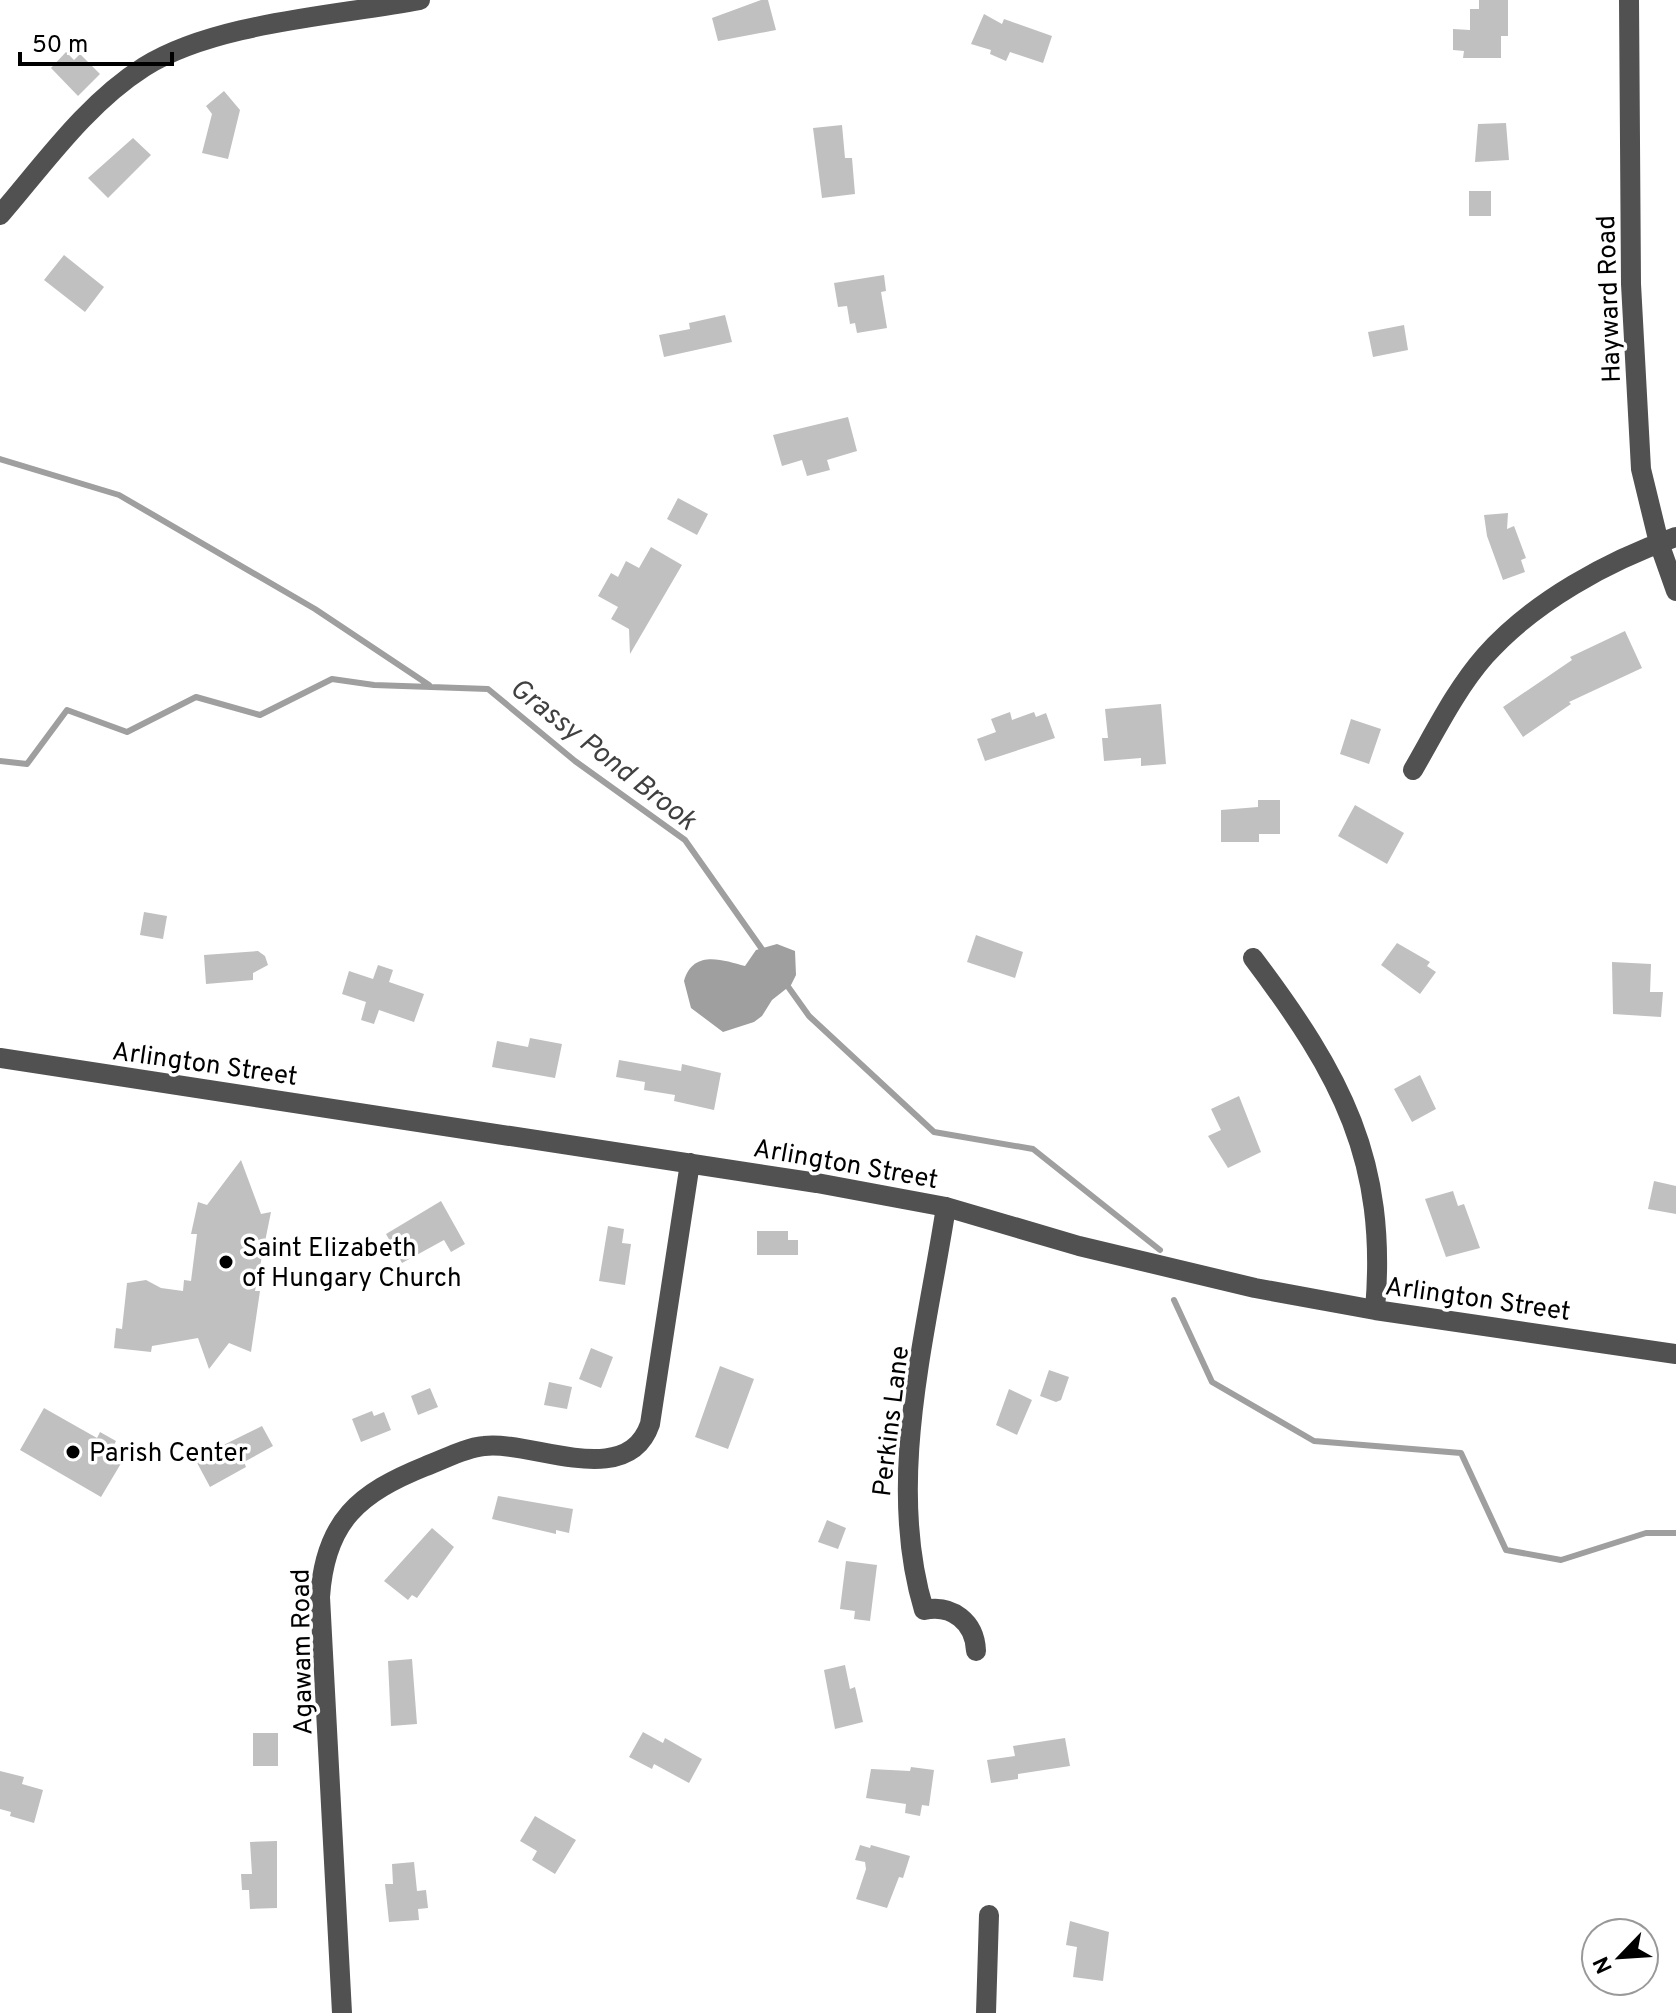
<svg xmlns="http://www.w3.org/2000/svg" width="1676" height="2013" viewBox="0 0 1676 2013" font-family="Overpass,sans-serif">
	<rect width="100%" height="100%" fill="#fff"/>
	<path fill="#9f9f9f" d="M 777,944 L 795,951 L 796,975 L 791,985 L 772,1000 L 762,1016 L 754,1022 L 723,1032 L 691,1008 L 684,981 C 693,949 723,960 745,966 L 756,950 Z"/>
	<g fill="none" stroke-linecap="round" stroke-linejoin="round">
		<path stroke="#9f9f9f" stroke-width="6" d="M 0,459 L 119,495 L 315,609 L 429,685
			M 0,761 L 27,764 L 67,710 L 127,732 L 196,697 L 260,715 L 332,679 L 374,685 L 488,689 L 575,761 L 685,840 L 764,952
			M 784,981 L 809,1016 L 934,1132 L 1033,1149 L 1160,1250
			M 1174,1300 L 1212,1382 L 1314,1441 L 1461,1453 L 1506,1550 L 1561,1560 L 1646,1533 L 1676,1533"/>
	</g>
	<path fill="#c0c0c0" d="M 761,0 L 768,0 L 776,30 L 718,41 L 712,18 Z
		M 1479,0 L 1508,0 L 1508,36 L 1501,36 L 1501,58 L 1463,58 L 1464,51 L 1453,50 L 1453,29 L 1470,30 L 1470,9 L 1479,9 Z
		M 984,14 L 1002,24 L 1004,19 L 1052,36 L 1043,63 L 1010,52 L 1006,61 L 990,54 L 991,50 L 971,44 Z
		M 66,52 L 74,60 L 80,54 L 100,74 L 78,96 L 51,68 Z
		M 224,91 L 240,110 L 228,159 L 202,153 L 212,114 L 206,106 Z
		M 1506,123 L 1509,160 L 1475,162 L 1478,124 Z
		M 842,125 L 845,158 L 852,158 L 855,194 L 822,198 L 813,128 Z
		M 133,138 L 151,155 L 108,198 L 88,178 Z
		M 1469,191 L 1491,191 L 1491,216 L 1469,216 Z
		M 64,255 L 104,287 L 85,312 L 44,280 Z
		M 884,275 L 886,291 L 881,292 L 887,328 L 857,333 L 855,323 L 850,324 L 847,306 L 838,307 L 834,283 Z
		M 725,315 L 732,342 L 664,357 L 659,335 L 690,329 L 689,323 Z
		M 1404,325 L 1408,350 L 1373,357 L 1368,332 Z
		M 848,417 L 857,451 L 827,460 L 830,470 L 807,476 L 802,460 L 782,466 L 773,435 Z
		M 678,498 L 708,514 L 697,535 L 667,519 Z
		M 1508,513 L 1507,529 L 1514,526 L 1526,558 L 1521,560 L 1525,572 L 1503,580 L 1487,536 L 1484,515 Z
		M 651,547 L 682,565 L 630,654 L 629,629 L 611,619 L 618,607 L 598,596 L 611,573 L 618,577 L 626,561 L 639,568 Z
		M 1625,631 L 1642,668 L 1569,702 L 1571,704 L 1523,737 L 1503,707 L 1572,660 L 1570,657 Z
		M 1161,704 L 1166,764 L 1141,766 L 1141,758 L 1104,761 L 1102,738 L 1108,738 L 1105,709 Z
		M 1010,712 L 1012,720 L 1034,712 L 1036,717 L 1046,713 L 1055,738 L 985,761 L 977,739 L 996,732 L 991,719 Z
		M 1351,719 L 1381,729 L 1369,764 L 1340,754 Z
		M 1258,800 L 1280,800 L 1280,834 L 1259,834 L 1259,842 L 1221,842 L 1221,810 L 1258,807 Z
		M 1355,805 L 1404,833 L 1387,864 L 1338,836 Z
		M 144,912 L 167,916 L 163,939 L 140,935 Z
		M 976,935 L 1023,952 L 1015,978 L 967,962 Z
		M 1397,943 L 1430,962 L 1427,966 L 1436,972 L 1420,994 L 1381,965 Z
		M 258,951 L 265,956 L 268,965 L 253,973 L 253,980 L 206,984 L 204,955 Z
		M 1612,962 L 1651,964 L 1650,992 L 1663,992 L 1661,1017 L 1613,1014 Z
		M 378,965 L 393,970 L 389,982 L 424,994 L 414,1022 L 379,1010 L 374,1024 L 361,1020 L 366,1002 L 342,994 L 349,971 L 373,979 Z
		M 530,1038 L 562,1044 L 555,1078 L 492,1067 L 497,1041 L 528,1047 Z
		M 619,1060 L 681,1071 L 682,1064 L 721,1073 L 714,1110 L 674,1101 L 675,1095 L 644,1090 L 645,1082 L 616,1077 Z
		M 1420,1075 L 1436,1109 L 1412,1122 L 1394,1089 Z
		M 1239,1096 L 1261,1152 L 1228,1168 L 1208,1136 L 1221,1130 L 1211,1109 Z
		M 241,1160 L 261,1214 L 271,1212 L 255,1291 L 260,1291 L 251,1352 L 229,1343 L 209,1369 L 198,1338 L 152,1346 L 151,1352 L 114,1348 L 116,1328 L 122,1329 L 127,1283 L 146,1280 L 161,1288 L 183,1291 L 184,1280 L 191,1281 L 197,1234 L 191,1234 L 198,1202 L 207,1205 Z
		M 1654,1181 L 1676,1186 L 1676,1214 L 1648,1209 Z
		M 1453,1191 L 1458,1206 L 1464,1204 L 1480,1248 L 1446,1257 L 1425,1199 Z
		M 441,1201 L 465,1244 L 451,1252 L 444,1240 L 402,1263 L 386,1234 Z
		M 608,1226 L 624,1229 L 622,1243 L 631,1244 L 625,1285 L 599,1281 Z
		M 757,1231 L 788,1231 L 788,1240 L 798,1240 L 798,1255 L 757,1255 Z
		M 591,1348 L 613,1357 L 601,1388 L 579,1379 Z
		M 720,1366 L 754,1379 L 728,1449 L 695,1437 Z
		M 1049,1370 L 1069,1377 L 1061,1400 L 1056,1402 L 1040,1396 Z
		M 549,1382 L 572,1387 L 567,1409 L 544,1405 Z
		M 430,1388 L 438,1407 L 418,1415 L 411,1396 Z
		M 1009,1389 L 1032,1400 L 1017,1435 L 996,1425 Z
		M 44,1408 L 97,1438 L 100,1432 L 116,1441 L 113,1447 L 126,1455 L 101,1497 L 20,1450 Z
		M 372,1411 L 374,1416 L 384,1412 L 391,1430 L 361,1442 L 352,1419 Z
		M 262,1426 L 273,1446 L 244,1462 L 246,1467 L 210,1487 L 195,1459 Z
		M 498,1496 L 573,1509 L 569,1533 L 556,1530 L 556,1534 L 492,1519 Z
		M 827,1520 L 846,1528 L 838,1549 L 818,1542 Z
		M 432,1528 L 454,1547 L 417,1598 L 412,1595 L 408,1600 L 384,1581 Z
		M 846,1561 L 877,1565 L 870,1621 L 854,1619 L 855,1611 L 840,1609 Z
		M 412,1659 L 417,1724 L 391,1726 L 388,1661 Z
		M 845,1665 L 850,1689 L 855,1687 L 863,1722 L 835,1729 L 824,1670 Z
		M 643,1732 L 663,1743 L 665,1738 L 702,1759 L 689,1783 L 654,1764 L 652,1769 L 629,1757 Z
		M 253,1733 L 278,1733 L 278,1766 L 253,1766 Z
		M 1065,1738 L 1070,1766 L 1018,1774 L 1018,1779 L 991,1783 L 987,1760 L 1015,1756 L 1013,1746 Z
		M 911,1767 L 934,1770 L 929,1806 L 922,1805 L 920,1816 L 905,1813 L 906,1804 L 866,1798 L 871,1769 L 910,1771 Z
		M 0,1771 L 24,1777 L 22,1784 L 43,1790 L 34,1823 L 10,1816 L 11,1812 L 0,1809 Z
		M 535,1816 L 576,1840 L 555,1874 L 532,1860 L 537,1851 L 520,1841 Z
		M 277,1841 L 277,1908 L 250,1909 L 249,1890 L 242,1890 L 241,1874 L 252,1874 L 250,1842 Z
		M 860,1845 L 870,1848 L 871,1845 L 910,1856 L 903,1878 L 899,1877 L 887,1908 L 856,1899 L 866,1869 L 865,1862 L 855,1860 Z
		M 414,1862 L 417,1891 L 426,1890 L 428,1908 L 418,1909 L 419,1920 L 389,1922 L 385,1884 L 393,1884 L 392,1864 Z
		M 1070,1921 L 1109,1932 L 1103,1981 L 1073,1977 L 1077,1947 L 1066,1945 Z"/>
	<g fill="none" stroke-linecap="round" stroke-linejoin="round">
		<path stroke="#515151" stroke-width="20" d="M 1629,0 L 1631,284 L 1641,469 L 1659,543 L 1676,591
			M 0,215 C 44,164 86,104 144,67 C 216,22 337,16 420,0
			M 1413,770 C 1435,732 1456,689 1485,656 C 1534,601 1608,561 1676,537
			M 1253,958 C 1341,1075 1388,1160 1375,1310
			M 0,1058 L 817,1183 L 946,1207 L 1079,1246 L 1255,1288 L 1375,1310 L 1676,1354
			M 946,1207 C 926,1337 885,1482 924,1610 C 952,1604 975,1622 976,1651
			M 342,2013 L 320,1597 C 325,1521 359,1493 426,1466 C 445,1459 464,1448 484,1446 C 532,1440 627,1491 650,1424 L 690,1163
			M 986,2013 L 989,1915"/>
	</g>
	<g fill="#000" stroke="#fff" stroke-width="3">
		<circle cx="226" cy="1262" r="8"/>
		<circle cx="73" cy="1452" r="8"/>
	</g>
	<g text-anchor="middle" stroke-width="7" stroke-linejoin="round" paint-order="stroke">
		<g font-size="26" fill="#000" stroke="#fff">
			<text transform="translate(1608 299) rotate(-92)" y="9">Hayward Road</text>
			<text transform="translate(205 1063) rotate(8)" y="9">Arlington Street</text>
			<text transform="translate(846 1163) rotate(10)" y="9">Arlington Street</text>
			<text transform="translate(1478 1298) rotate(8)" y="9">Arlington Street</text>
			<text transform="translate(890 1421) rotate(-83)" y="9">Perkins Lane</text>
			<text transform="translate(301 1652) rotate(-91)" y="9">Agawam Road</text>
		</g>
		<g font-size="26" fill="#000" stroke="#fff" text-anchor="start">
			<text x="242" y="1256">Saint Elizabeth<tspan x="242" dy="30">of Hungary Church</tspan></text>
			<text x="89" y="1461">Parish Center</text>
		</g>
		<g font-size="28" font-style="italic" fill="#404040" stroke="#fff">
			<text transform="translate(604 753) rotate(38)" y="10">Grassy Pond Brook</text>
		</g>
	</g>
	<g transform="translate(1620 1957) rotate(245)"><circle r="38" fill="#ffffff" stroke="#999999" stroke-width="2"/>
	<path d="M0-6L14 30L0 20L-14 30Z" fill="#000000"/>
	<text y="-12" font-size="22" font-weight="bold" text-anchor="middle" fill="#000000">N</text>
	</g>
	<path d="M20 52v12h152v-12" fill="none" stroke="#000000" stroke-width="4"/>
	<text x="32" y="52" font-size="24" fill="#000000" stroke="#ffffff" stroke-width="6" paint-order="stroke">50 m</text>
</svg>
